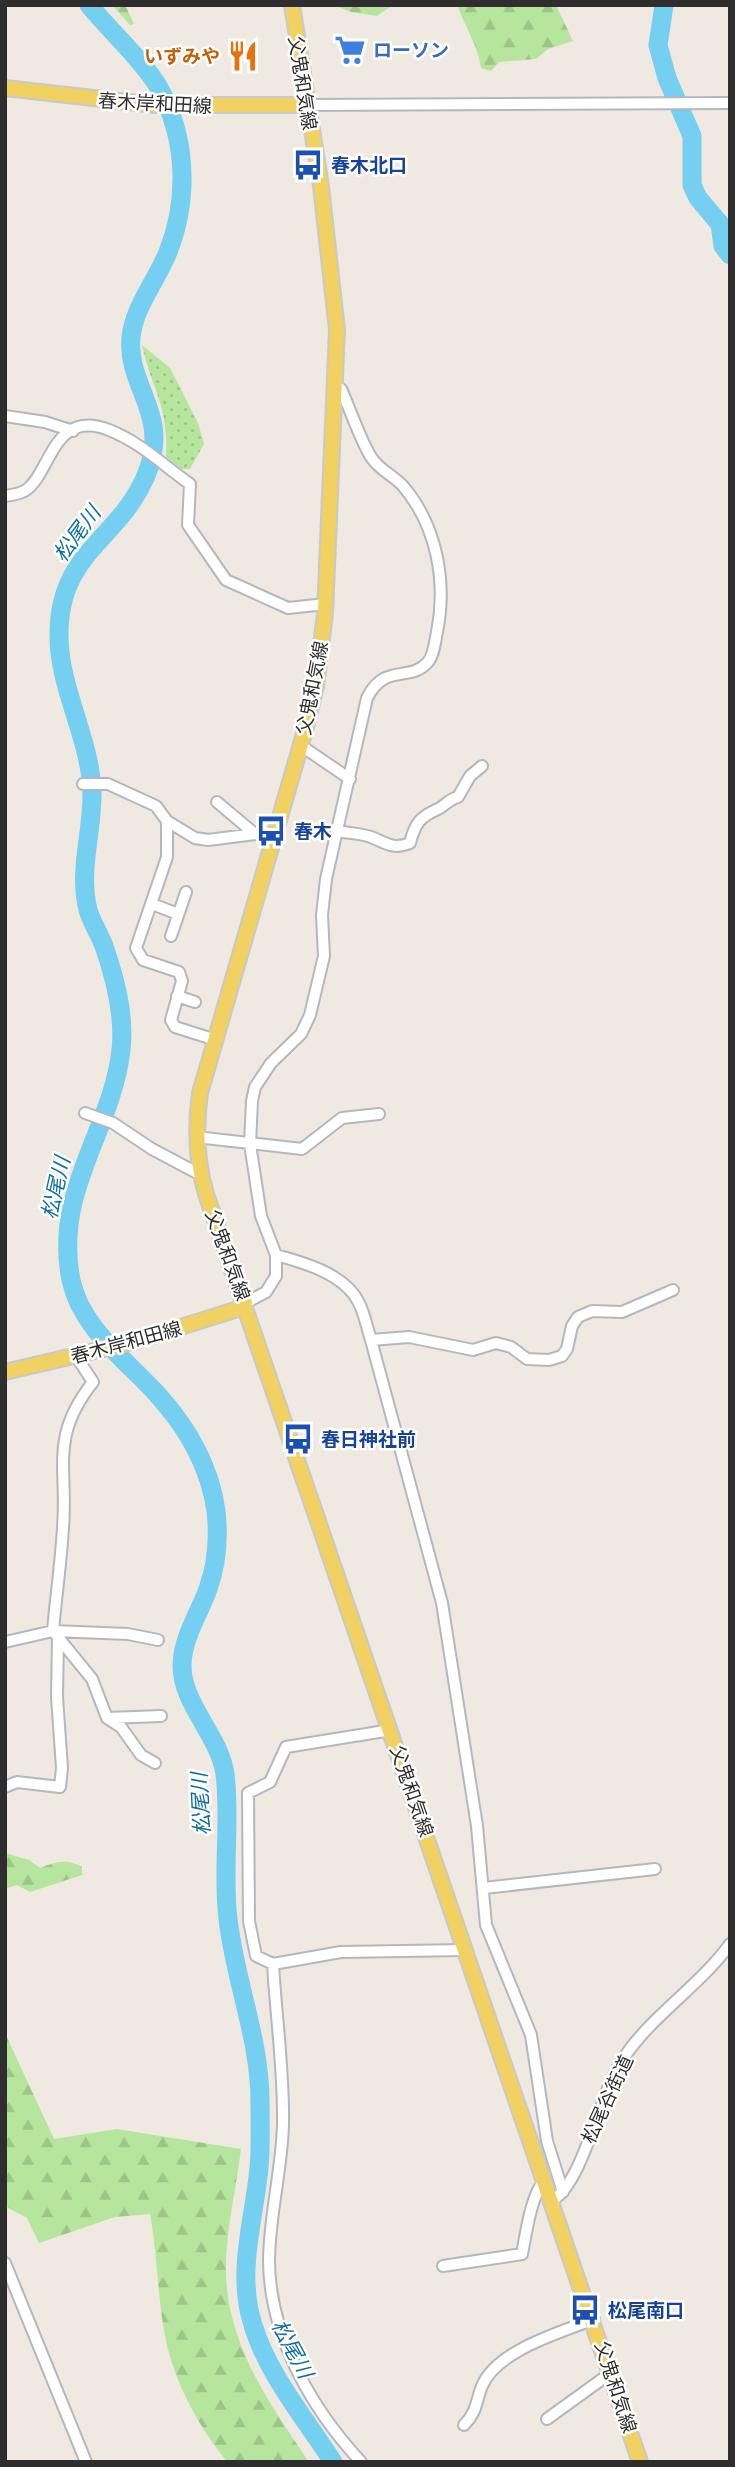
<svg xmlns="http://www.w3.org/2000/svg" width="735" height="2467" viewBox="0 0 735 2467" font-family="Barlow,'Noto Sans JP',sans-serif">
	<defs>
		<pattern id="grass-dots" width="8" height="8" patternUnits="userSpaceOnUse" patternTransform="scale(1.75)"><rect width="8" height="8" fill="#b6e59e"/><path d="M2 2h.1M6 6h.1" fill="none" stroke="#9dc588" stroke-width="1.8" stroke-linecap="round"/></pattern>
		<pattern id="forest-firs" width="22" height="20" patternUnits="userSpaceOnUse" patternTransform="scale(1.75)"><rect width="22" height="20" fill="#b6e59e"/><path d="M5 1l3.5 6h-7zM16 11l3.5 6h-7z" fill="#9dc588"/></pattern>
	</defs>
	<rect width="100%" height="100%" fill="#efe9e1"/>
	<path fill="url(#grass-dots)" d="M 142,345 L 170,368 L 198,423 L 204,444 L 190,469 L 182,469 L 166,457 C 169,405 152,391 142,345 Z"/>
	<path fill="url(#forest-firs)" d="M 112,5 L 125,5 L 134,24 L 130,25 Z
		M 333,5 L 393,5 L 377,16 L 351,12 Z
		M 457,5 L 556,5 L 573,41 L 548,49 L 536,59 L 499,62 L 491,71 L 481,68 C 478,45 465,27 457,5 Z
		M 5,1853 L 29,1860 L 40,1868 C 56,1862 66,1858 82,1867 L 82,1875 L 30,1892 L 17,1885 L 5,1889 Z
		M 5,2033 L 54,2139 L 117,2129 L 241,2149 C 237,2181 230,2213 227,2245 C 218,2332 263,2394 309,2462 L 227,2462 C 204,2433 183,2398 172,2363 C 157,2318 159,2261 150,2214 L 115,2217 L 39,2243 L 27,2218 L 5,2206 Z"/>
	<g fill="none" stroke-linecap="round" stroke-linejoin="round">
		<path stroke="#75cff0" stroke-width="19" d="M 89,5 C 111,32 140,57 158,86 C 187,137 189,199 168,252 C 157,280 134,307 131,337 C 126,388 173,414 145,478 C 117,541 58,553 59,636 C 59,688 90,738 92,791 C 93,832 78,869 88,910 C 92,923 99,933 104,946 C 115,978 125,1015 121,1050 C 112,1131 53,1190 71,1280 C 81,1328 126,1360 157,1394 C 187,1427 210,1467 216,1511 C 219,1538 217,1564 208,1589 C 199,1614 183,1637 182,1664 C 181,1704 219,1734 225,1774 C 231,1822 222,1871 228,1919 C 235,1981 260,2039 260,2101 C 260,2123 261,2146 259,2168 C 254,2221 236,2272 253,2325 C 268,2375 305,2418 333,2462
			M 664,5 L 658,45 L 667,78 L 692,136 L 692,185 L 698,198 L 720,224 L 723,246 L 730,255"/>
		<g stroke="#b4b7c1" stroke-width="14">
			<path id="minor" d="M 306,105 L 730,103
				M 5,416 L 45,422 L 73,431
				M 5,496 C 12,495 20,494 26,490 C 51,473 53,408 109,430 C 140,442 163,465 190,484 L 188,525 L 226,580 L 288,608 L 326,604
				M 300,745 L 350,779
				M 83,784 L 108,784 L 156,806 L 167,821 L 195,838 L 208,840 L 255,834 L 274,839
				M 217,802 L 255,834
				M 167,821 L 167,857 L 136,948 L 143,960 L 179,972 L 182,981 L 171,1020 L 175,1027 L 216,1040
				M 336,831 C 347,833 360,833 371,837 C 386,843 393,850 410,843 C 415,823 420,817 438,809 C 446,805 449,799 458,797 L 470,776 L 482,766
				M 152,904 L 178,914
				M 171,936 L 186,892
				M 177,996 L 195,1002
				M 85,1113 L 113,1123 L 152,1149 L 201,1175
				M 196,1137 L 302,1149 L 342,1118 L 379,1114
				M 276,1255 C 305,1263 345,1274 359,1303 C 365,1315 367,1328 371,1340 L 442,1603 L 477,1826 L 486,1925 L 531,2035 L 547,2141 L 563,2192
				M 245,1303 L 266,1292 L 276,1276 L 276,1255 L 261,1216 L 250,1144 L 252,1101 L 255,1087 L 271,1063 L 301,1034 L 310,1015 L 324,956 L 322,915 L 326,879 L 367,698 C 385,662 410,683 428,662 C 434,655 435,641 437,632 C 447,582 437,526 403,486 C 393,475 379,470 371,457 C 359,437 351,411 341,389 L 335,386
				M 371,1340 L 409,1337 L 473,1350 L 496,1343 L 511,1347 L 527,1359 L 549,1360 L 562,1356 L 567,1349 L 572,1326 L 578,1317 L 592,1311 L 622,1312 L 673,1290
				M 76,1356 L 93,1382 C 49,1438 68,1466 63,1528 C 61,1562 56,1596 53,1631 L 92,1679 L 107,1718 L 121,1727 L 141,1755 L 155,1763
				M 5,1642 L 53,1631 L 128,1634 L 158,1640
				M 107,1718 L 161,1716
				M 5,1787 L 17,1782 L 60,1787 L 62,1768 L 57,1697 L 58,1637
				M 484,1888 L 655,1869
				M 273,1964 L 341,1952 L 466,1950
				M 553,2200 C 584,2180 599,2096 621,2062 C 650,2016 698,1988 730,1944
				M 5,2263 L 86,2462
				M 443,2266 L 522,2254 C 526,2234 531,2194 545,2180
				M 547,2419 L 612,2372
				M 464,2425 C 477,2412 476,2401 482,2386 C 497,2350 560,2333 594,2319
				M 361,2462 C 311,2408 270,2336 269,2262 C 269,2216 282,2170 283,2124 C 284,2071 276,2017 273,1964 L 256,1956 L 249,1921 L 248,1793 L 270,1782 L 286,1747 L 391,1730"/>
		</g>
		<g stroke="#c9c9c9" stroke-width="18">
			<path id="major" d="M 292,5 L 321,186 L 337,330 L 325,613 L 316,686 L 306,727 L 200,1093 C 195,1128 196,1160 206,1194 L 640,2462
				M 5,88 L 155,105 L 306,105
				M 5,1372 L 133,1342 L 238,1309 L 245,1303"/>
		</g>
		<use href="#minor" stroke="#fff" stroke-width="10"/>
		<use href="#major" stroke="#f2d163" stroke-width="14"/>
	</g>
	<defs>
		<g id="supermarket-bare" transform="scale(2.415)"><path d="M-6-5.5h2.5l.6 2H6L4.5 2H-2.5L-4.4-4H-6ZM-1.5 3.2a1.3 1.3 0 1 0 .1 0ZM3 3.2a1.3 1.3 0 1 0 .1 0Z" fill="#3f7fe0" stroke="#fff" stroke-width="2.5" paint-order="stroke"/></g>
		<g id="restaurant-bare" transform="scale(2.415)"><path d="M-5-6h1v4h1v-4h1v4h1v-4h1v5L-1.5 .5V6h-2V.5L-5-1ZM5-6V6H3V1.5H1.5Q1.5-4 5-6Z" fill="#e8710a" stroke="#fff" stroke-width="2.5" paint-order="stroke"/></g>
		<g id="bus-bare" transform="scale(2.415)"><path d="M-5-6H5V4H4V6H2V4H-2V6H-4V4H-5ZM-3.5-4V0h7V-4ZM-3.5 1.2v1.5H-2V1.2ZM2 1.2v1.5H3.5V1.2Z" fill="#1a4fb4" stroke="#fff" stroke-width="2.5" paint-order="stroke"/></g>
	</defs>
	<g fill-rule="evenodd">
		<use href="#supermarket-bare" x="350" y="50"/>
		<use href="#restaurant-bare" x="243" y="56"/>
		<use href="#bus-bare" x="308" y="165"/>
		<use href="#bus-bare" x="271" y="831"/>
		<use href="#bus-bare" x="298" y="1439"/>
		<use href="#bus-bare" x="585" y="2310"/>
	</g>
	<g text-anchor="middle" stroke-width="5" stroke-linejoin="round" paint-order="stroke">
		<g font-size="19" font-weight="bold" fill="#366cbe" stroke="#fff" text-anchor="start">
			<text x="373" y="57">ローソン</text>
		</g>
		<g font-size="19" font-weight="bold" fill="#c56008" stroke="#fff" text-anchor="end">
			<text x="220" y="63">いずみや</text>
		</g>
		<g font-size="19" fill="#2e2e2e" stroke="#fff">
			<text transform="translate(303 83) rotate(81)" y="7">父鬼和気線</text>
			<text transform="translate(155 103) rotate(3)" y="7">春木岸和田線</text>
			<text transform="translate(312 688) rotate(-79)" y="7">父鬼和気線</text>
			<text transform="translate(228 1255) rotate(70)" y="7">父鬼和気線</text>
			<text transform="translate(126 1342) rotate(-15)" y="7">春木岸和田線</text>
			<text transform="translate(412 1791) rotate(71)" y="7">父鬼和気線</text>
			<text transform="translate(607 2099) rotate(-65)" y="7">松尾谷街道</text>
			<text transform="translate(616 2387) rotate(72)" y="7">父鬼和気線</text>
		</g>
		<g font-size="19" font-weight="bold" fill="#164399" stroke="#fff" text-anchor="start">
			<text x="331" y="172">春木北口</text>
			<text x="294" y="838">春木</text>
			<text x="321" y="1446">春日神社前</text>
			<text x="608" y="2317">松尾南口</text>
		</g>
		<g font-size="21" font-style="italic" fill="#0d6fa3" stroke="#fff">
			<text transform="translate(77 534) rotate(-53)" y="7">松尾川</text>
			<text transform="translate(56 1188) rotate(-77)" y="7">松尾川</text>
			<text transform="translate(201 1804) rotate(-93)" y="7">松尾川</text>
			<text transform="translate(292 2349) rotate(62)" y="7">松尾川</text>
		</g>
	</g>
	<rect width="735" height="2467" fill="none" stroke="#2e2e2e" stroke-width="14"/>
</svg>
